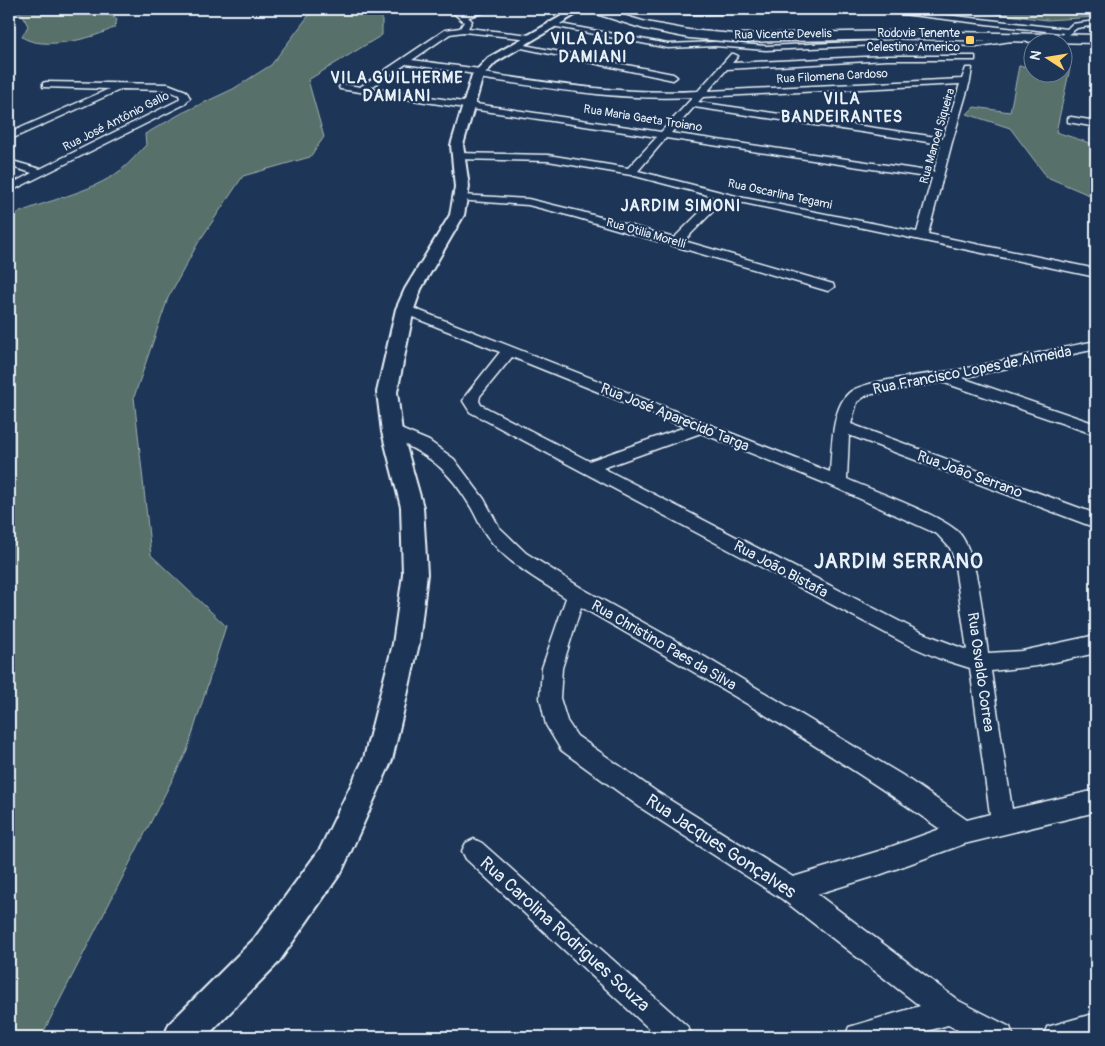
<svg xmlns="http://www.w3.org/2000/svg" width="1105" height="1046" viewBox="0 0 1105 1046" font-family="Pangolin,sans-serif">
	<rect width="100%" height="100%" fill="#1d3557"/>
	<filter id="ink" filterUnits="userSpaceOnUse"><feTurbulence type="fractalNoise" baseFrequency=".02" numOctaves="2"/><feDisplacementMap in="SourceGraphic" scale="10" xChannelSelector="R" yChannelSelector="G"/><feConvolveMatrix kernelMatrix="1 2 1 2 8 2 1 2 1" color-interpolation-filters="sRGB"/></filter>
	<g filter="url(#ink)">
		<path fill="#586f6b" stroke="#a0b0b2" d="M 9,9 L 97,9 L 117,19 L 115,27 C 94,39 42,51 22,37 L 28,26 L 22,14 L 9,10 Z
			M 324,9 L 382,9 L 382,35 L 308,80 L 324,137 L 310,157 L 243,176 L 198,243 L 168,298 L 134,397 L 151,555 L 226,626 L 187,751 L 41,1037 L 16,1037 L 9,1032 L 9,217 C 44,200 90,194 121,170 C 130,163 138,153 146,145 L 145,134 L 182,113 L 233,89 L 271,65 L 309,15 Z
			M 998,9 L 1096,9 L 1096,17 L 1047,20 L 992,13 Z
			M 1019,66 L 1032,66 L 1032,72 L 1062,72 L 1063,68 L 1070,68 L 1056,132 L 1096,145 L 1096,198 L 1047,177 L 1010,128 L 967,114 L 974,107 L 1010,112 Z"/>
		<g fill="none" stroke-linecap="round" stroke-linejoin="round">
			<g stroke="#e8f1f8" stroke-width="3">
				<path id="minor" d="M 449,9 L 456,9 L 463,14 L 485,9 L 496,9 L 468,17 L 472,21 L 468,28 L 530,35 L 534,37 L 530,39 L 463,32 L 450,34 L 412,60 L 480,69 L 483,70 L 483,73 C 555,84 625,95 698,91 L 731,54 L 734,54 L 738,56 L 732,63 L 887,56 L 975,56 L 975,60 L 887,60 L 727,69 L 708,91 L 962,79 L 966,68 L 972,68 L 970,81 L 952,142 L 928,234 L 1096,269 L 1096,277 L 725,199 L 684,241 L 833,284 L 834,287 L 828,291 L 575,217 L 528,205 L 457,200 L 455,198 L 461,195 L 528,199 L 582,212 L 674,238 L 715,197 L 631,175 L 548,161 L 457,159 L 452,156 L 457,153 L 548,155 L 628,168 L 657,137 L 340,89 L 339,87 L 343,84 L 360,87 L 445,30 L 460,28 L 464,22 ZM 406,64 L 475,74 L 475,77 L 478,78 C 549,88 620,101 693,97 L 661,132 L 370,88 ZM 960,84 L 943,138 L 698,102 L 703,97 ZM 694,107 L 941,144 L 934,172 L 671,133 ZM 666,138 L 932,178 L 917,232 L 744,198 L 638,171 Z
					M 631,9 L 894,9 L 1067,29 L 1072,24 L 1096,21 L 1096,25 L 1077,28 L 1066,36 L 1063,36 L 1063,33 L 877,11 L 701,14 L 643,13 Z
					M 549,22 L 668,44 L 715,42 L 766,46 L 900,40 L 980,42 L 1017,36 L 1021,38 L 1017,40 L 980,46 L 900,44 L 766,50 L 715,46 L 668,48 L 552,26 L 548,24 Z
					M 514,43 L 673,74 L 677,77 L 673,80 L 517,47 L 514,47 Z
					M 46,82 L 168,84 L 186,91 L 190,98 L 183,105 L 9,192 L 9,185 L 32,173 L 9,166 L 9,160 L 40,169 L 177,101 L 180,98 L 179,95 L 167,90 L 122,89 L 9,140 L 9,133 L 109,89 L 43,87 L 43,83 Z
					M 1071,117 L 1096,121 L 1096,127 L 1068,122 L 1068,118 Z
					M 405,305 L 830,472 C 832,450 831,407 850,392 C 865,380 934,374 958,370 C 1004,361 1050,350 1096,341 L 1096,349 L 962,378 L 1096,424 L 1096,435 L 942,382 L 867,395 L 857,402 L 851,424 L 1096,514 L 1096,528 L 849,435 L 847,479 C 871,490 945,516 960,534 C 979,559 983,621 988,653 L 1022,651 L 1096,635 L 1096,653 L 1037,666 L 991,671 L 1012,809 L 1096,790 L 1096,812 L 964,844 L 879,875 L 817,894 L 959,1001 L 1010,1027 L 1014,1037 L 972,1037 L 948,1025 L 906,1037 L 845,1037 L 849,1027 L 920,1006 L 782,899 L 641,808 L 561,750 L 546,725 L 540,698 L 542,668 L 566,598 C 539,580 506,563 487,536 C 481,528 477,518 472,509 C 448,468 429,454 386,436 L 384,432 L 386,428 L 392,427 L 398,428 L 429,441 L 454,459 L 484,499 L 499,527 L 526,553 L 583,589 L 705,657 L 902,775 L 967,820 L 990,814 L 970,668 L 938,658 L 906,644 L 470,412 L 463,401 L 466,395 L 500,352 L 400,312 L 398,309 ZM 512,357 L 685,427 L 589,461 L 481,405 L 479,401 L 480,396 ZM 701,433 L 832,486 L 937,534 L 950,548 L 954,559 L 967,650 L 920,632 L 603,468 ZM 581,607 C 704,677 825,748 940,829 L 879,851 L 793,877 L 657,792 L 577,736 L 567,721 L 560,698 L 562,668 Z
					M 474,839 L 482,843 L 688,1027 L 692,1037 L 658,1037 L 466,859 L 462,851 L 466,843 Z
					M 1096,1013 L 1096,1037 L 1043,1037 L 1047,1027 Z"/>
			</g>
			<g stroke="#e8f1f8" stroke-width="4">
				<path id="tertiary" d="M 574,9 L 585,9 L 496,62 L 483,76 L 463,145 L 469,187 L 464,215 L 421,289 L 414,309 L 397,392 L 402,432 L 423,507 L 427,574 L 419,644 L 392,760 L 342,871 L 278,963 L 206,1037 L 164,1037 L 169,1024 L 254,939 L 320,849 L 364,758 L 393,644 L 403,574 L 401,507 L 382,432 L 377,392 L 396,309 L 405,289 L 450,215 L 455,187 L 451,145 L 472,75 L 488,58 Z"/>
			</g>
			<g stroke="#e8f1f8" stroke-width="3">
				<path id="trunk" d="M 585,9 L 602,9 L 646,22 L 689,30 L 734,34 L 907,31 L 1096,35 L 1096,43 L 907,39 L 734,42 L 689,38 L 644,29 L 587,11 Z"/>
			</g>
			<use href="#minor" fill="#1d3557" fill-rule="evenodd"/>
			<use href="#tertiary" fill="#1d3557" fill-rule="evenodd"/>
			<use href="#trunk" fill="#1d3557" fill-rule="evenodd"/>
		</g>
	</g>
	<rect fill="#ffd166" stroke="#1d3557" stroke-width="2" x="965" y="35" width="10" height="10" rx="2.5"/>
	<g text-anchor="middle" stroke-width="4.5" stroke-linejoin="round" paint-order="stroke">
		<g font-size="12" fill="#e8f1f8" stroke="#1d3557" text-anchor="end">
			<text x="960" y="37">Rodovia Tenente<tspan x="960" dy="14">Celestino Americo</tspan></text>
		</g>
		<g font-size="12" fill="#e8f1f8" stroke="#1d3557">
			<text transform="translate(783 34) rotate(-1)" y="4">Rua Vicente Develis</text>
			<text transform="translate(832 76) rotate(-3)" y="4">Rua Filomena Cardoso</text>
			<text transform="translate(643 118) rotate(9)" y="4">Rua Maria Gaeta Troiano</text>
			<text transform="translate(116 121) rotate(-27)" y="4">Rua José Antônio Gallo</text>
			<text transform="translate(937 136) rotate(-74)" y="4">Rua Manoel Siqueira</text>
			<text transform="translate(780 194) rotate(12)" y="4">Rua Oscarlina Tegami</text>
			<text transform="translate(646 233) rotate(16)" y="4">Rua Otilia Morelli</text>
		</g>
		<g font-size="15" fill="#e8f1f8" stroke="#1d3557">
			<text transform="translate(972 370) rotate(-11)" y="5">Rua Francisco Lopes de Almeida</text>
			<text transform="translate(675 417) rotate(22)" y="5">Rua José Aparecido Targa</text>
			<text transform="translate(970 474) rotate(20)" y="5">Rua João Serrano</text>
			<text transform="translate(781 569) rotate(28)" y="5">Rua João Bistafa</text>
			<text transform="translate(664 645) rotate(30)" y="5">Rua Christino Paes da Silva</text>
			<text transform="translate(981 672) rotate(82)" y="5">Rua Osvaldo Correa</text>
		</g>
		<g font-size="16" font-weight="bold" letter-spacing="1" fill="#e8f1f8" stroke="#1d3557">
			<text x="593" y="44">VILA ALDO<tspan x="593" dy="18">DAMIANI</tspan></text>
			<text x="397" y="83">VILA GUILHERME<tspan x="397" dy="18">DAMIANI</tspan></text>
			<text x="842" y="104">VILA<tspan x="842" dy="18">BANDEIRANTES</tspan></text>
			<text x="681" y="211">JARDIM SIMONI</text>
		</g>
		<g font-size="18" fill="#e8f1f8" stroke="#1d3557">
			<text transform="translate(721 846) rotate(33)" y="6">Rua Jacques Gonçalves</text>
			<text transform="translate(565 934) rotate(42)" y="6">Rua Carolina Rodrigues Souza</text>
		</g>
		<g font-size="20" font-weight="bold" letter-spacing="1" fill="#e8f1f8" stroke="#1d3557">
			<text x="899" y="568">JARDIM SERRANO</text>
		</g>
	</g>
	<rect width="1105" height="1046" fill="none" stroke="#1d3557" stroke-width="30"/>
	<rect x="15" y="15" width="1075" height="1016" fill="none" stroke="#e8f1f8" stroke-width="2" filter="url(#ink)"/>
	<g transform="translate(1048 58) rotate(282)"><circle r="24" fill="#1d3557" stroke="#6e8097"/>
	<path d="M0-4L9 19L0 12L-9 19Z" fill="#ffd166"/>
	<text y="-8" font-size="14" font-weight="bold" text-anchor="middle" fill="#e8f1f8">N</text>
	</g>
</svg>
